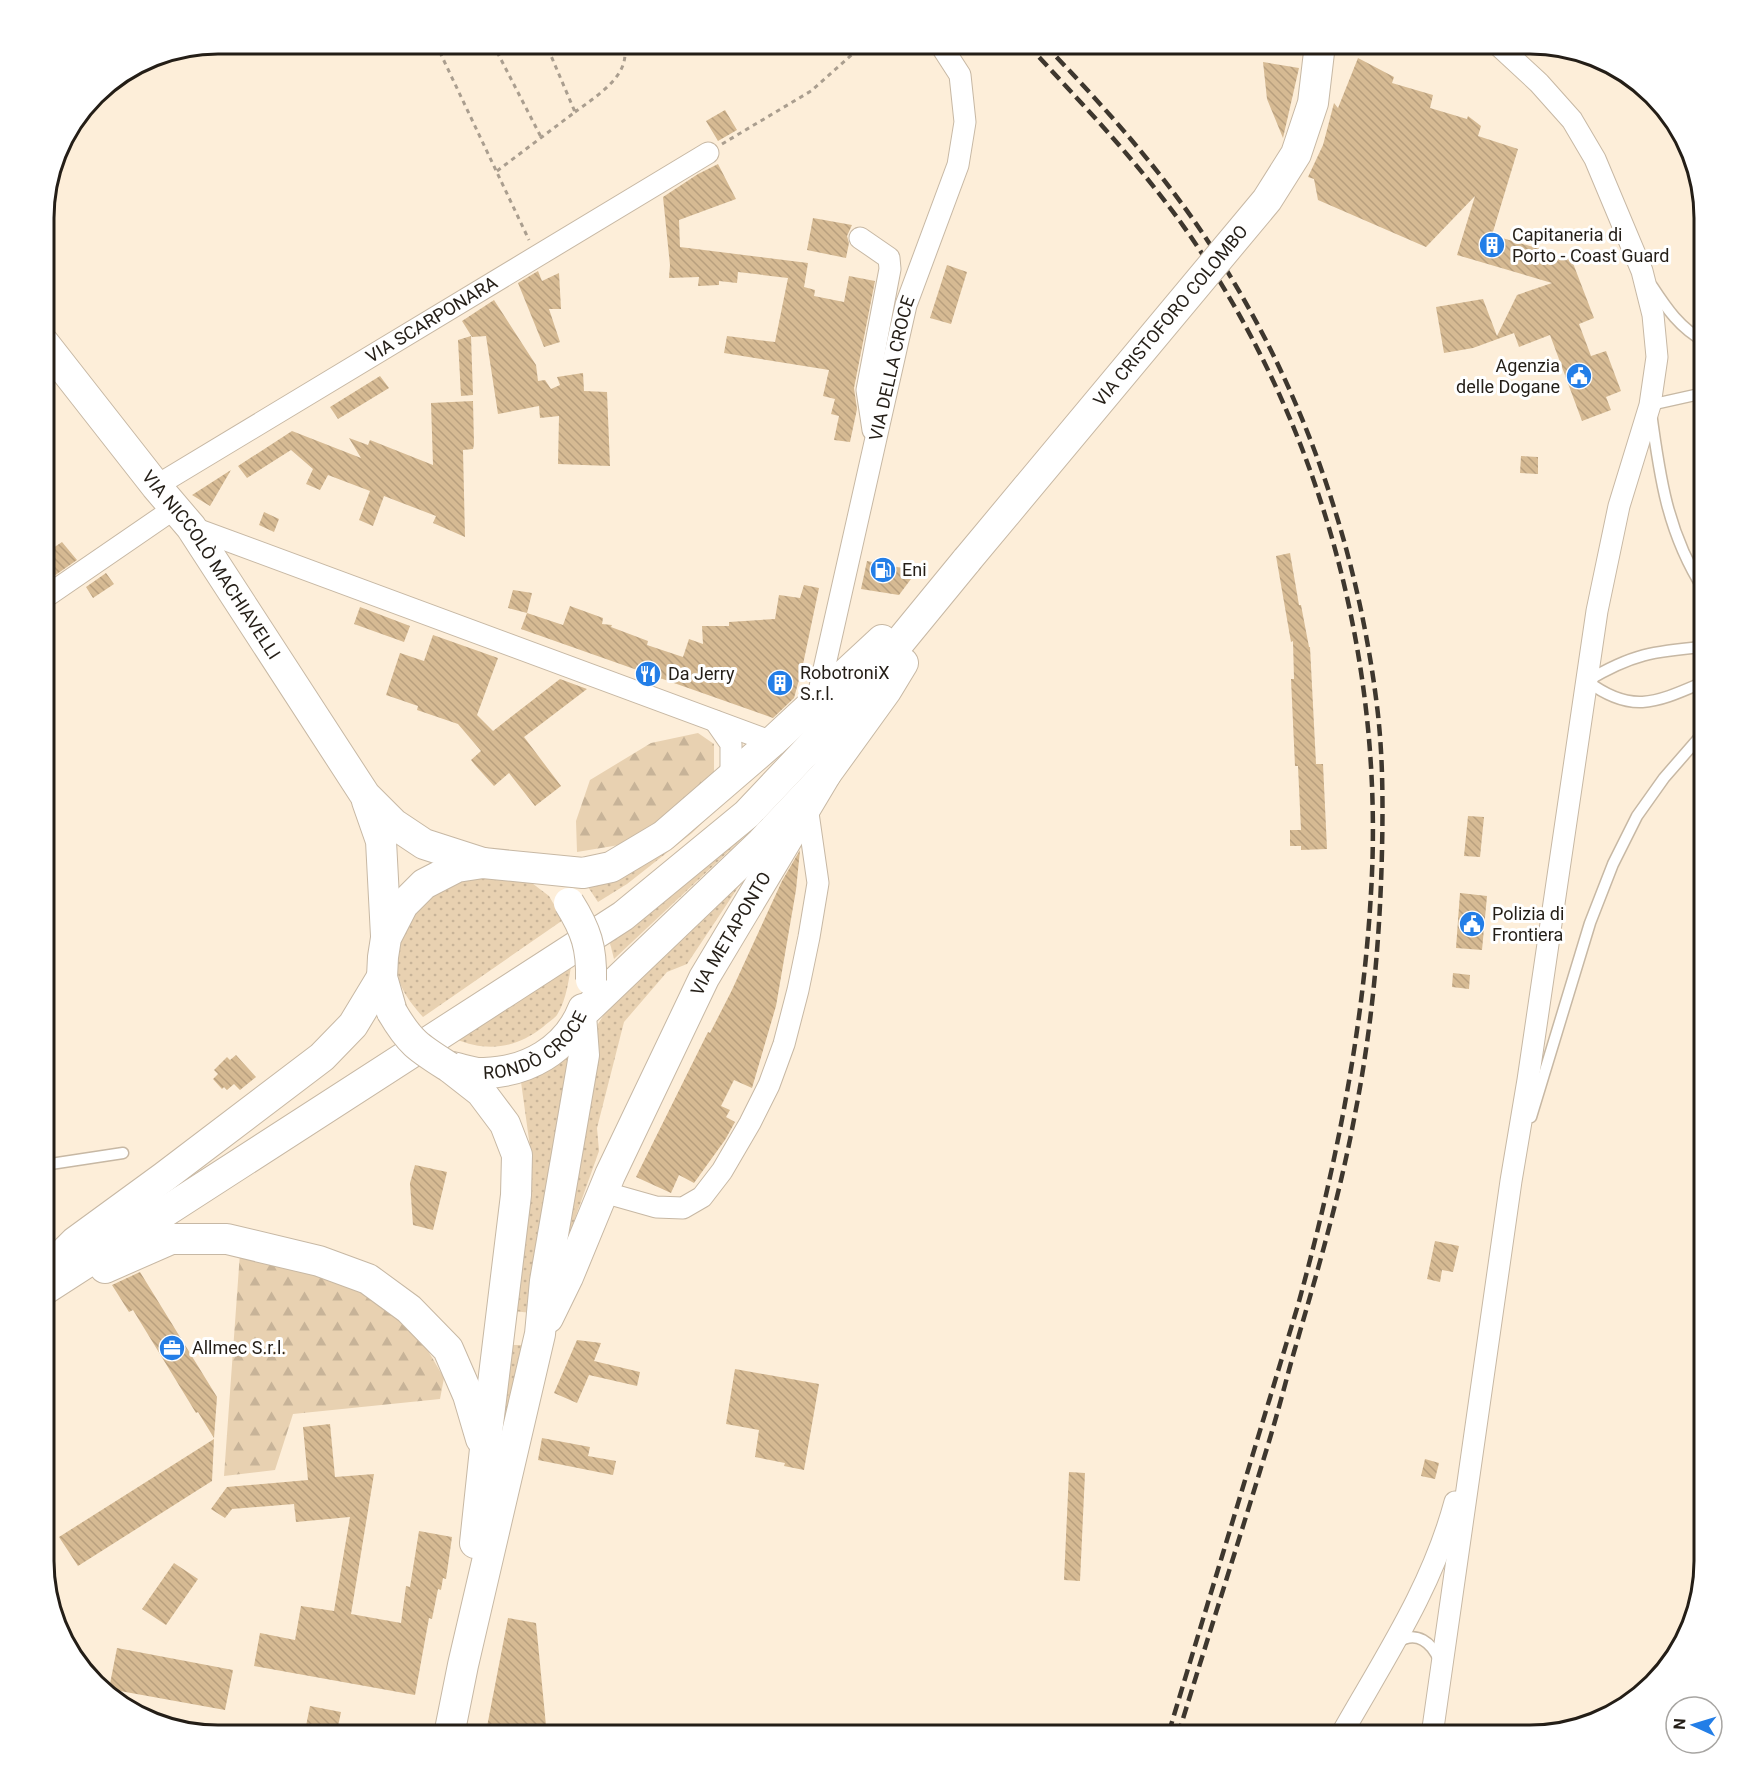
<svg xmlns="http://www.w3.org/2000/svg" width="1748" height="1779" viewBox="0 0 1748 1779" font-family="Roboto,sans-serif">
	<defs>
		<pattern id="grass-dots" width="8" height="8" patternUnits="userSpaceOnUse" patternTransform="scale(1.5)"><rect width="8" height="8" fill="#e8d1b1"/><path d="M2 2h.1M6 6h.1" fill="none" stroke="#c7b398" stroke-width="1.8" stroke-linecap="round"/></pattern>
		<pattern id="forest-firs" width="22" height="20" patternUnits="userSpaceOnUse" patternTransform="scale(1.5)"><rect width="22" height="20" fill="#e8d1b1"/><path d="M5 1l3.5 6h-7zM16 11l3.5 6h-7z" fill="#c7b398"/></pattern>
		<pattern id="building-back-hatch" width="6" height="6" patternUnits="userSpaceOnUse" patternTransform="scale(1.5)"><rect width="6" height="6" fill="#d6ba93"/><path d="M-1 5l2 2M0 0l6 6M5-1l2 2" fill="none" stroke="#b89f7e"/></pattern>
	</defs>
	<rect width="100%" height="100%" fill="#fdeed9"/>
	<path fill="url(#grass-dots)" d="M 789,737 L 692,833 L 627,884 L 598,902 L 588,887 Z
		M 758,816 L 763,819 L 614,959 L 609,939 L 674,894 Z
		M 755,862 L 687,964 L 667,972 L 624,1022 L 597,1128 L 599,1151 L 562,1255 L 591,1056 L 598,1024 L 618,992 Z
		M 520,874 L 549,896 L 563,920 L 423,1017 C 414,1007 405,996 400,983 C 389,946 411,895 446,880 C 455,875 506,875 520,874 Z
		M 572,960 C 569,978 567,999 557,1015 C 554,1019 547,1023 543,1027 C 515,1049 487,1052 455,1039 Z
		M 572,1054 L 531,1313 L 514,1311 L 530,1147 L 521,1082 Z
		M 508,1345 L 522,1345 L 487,1517 Z"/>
	<path fill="url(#forest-firs)" d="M 698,733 L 714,744 L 714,772 L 679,808 L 619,845 L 577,852 L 576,821 L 590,780 L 651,743 Z
		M 240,1253 L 366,1290 L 413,1325 L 444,1378 L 440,1399 L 293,1414 L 275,1470 L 224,1476 Z"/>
	<path fill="url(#building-back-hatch)" d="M 1358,58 L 1394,77 L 1392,83 L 1433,95 L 1430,108 L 1467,119 L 1468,116 L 1481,126 L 1478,136 L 1518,149 L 1492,235 L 1571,258 L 1594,318 L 1579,324 L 1591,356 L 1606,351 L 1621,391 L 1606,397 L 1611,410 L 1582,421 L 1550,335 L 1519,347 L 1514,333 L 1473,348 L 1444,353 L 1436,307 L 1483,299 L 1497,336 L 1517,295 L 1552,283 L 1457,255 L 1475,196 L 1426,247 L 1318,200 L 1314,179 L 1308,177 L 1323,145 L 1334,103 L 1338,108 Z
		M 1263,62 L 1299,68 L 1283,138 L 1267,99 Z
		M 725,110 L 737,130 L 718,141 L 706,121 Z
		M 718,164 L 736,199 L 679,220 L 680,247 L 808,263 L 804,287 L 815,290 L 814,296 L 844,302 L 849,276 L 875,281 L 854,388 L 857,409 L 850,442 L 834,440 L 839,416 L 831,414 L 835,399 L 823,396 L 829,370 L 724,353 L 727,336 L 775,342 L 788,278 L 738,272 L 737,283 L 719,281 L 719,285 L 698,286 L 699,277 L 669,278 L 670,265 L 663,197 L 698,174 Z
		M 813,218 L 852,225 L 847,236 L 849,243 L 846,258 L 807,250 Z
		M 947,265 L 967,272 L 951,324 L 930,318 Z
		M 538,271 L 542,281 L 559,273 L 561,309 L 549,309 L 560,342 L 544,347 L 518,283 Z
		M 494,300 L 536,365 L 538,381 L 545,380 L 551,389 L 560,385 L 557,377 L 583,373 L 584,391 L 607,392 L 610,466 L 558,464 L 559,416 L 540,418 L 539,406 L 498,414 L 486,336 L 472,337 L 462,321 Z
		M 471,336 L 473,395 L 461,396 L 458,340 Z
		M 380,376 L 389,388 L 338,419 L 330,407 Z
		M 473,401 L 474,444 L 473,449 L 463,450 L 465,537 L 433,523 L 436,516 L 384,496 L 373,526 L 359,520 L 370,491 L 328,475 L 320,490 L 306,484 L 313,469 L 291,450 L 247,478 L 238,466 L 292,431 L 361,458 L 349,438 L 368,445 L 370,440 L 433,465 L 431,403 Z
		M 1521,456 L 1538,457 L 1538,474 L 1520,473 Z
		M 231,470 L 210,506 L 192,495 Z
		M 264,512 L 279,519 L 274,532 L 259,525 Z
		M 62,542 L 77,560 L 44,583 L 44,554 Z
		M 1290,553 L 1299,605 L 1301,605 L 1309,647 L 1310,647 L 1316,764 L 1323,764 L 1327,849 L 1301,850 L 1301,846 L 1290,846 L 1290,830 L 1301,830 L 1298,766 L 1295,766 L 1291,679 L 1294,679 L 1293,641 L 1291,642 L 1276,556 Z
		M 867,561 L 917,571 L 899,595 L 861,589 Z
		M 106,573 L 114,584 L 93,598 L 86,587 Z
		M 804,585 L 819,588 L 802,669 L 794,698 L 773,718 L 521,629 L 527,613 L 563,625 L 570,606 L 603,618 L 602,624 L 612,625 L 611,627 L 648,641 L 647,645 L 683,657 L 689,639 L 703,644 L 702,626 L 729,626 L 729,622 L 775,619 L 779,595 L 800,598 Z
		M 513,590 L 532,593 L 527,613 L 508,608 Z
		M 360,607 L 410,626 L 404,642 L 354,624 Z
		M 433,635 L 498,658 L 477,715 L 493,731 L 560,679 L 587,689 L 524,737 L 561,786 L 535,806 L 509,773 L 494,786 L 475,765 L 471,760 L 481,751 L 458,724 L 417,710 L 418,706 L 386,695 L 400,653 L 424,661 Z
		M 1468,816 L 1484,817 L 1480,857 L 1464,856 Z
		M 800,850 L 796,890 L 776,1006 L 752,1088 L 734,1080 L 721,1106 L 730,1110 L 726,1117 L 735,1122 L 725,1140 L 694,1183 L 679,1175 L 671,1193 L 636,1177 L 708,1032 L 710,1033 L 731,992 L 782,881 Z
		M 1460,893 L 1487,896 L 1482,950 L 1456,948 Z
		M 1453,973 L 1470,975 L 1469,989 L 1452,987 Z
		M 236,1055 L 256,1077 L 240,1090 L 234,1084 L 227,1090 L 224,1087 L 222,1089 L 213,1079 L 218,1074 L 214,1070 L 227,1057 L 230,1060 Z
		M 415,1165 L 447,1172 L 433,1230 L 413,1225 L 410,1183 Z
		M 1435,1241 L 1459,1246 L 1453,1272 L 1442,1270 L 1440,1282 L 1427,1279 Z
		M 140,1272 L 217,1397 L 214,1438 L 198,1412 L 196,1413 L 133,1310 L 129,1312 L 112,1285 Z
		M 577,1340 L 601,1343 L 594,1361 L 640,1372 L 637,1386 L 589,1375 L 577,1403 L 554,1393 Z
		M 735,1369 L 819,1384 L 804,1470 L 784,1466 L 785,1463 L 755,1457 L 759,1430 L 726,1424 Z
		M 330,1424 L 335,1477 L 374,1474 L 351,1614 L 401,1623 L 406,1586 L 410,1587 L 419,1531 L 452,1537 L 446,1579 L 443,1578 L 441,1590 L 438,1589 L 432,1619 L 429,1618 L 415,1695 L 254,1666 L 260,1633 L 295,1640 L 301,1606 L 334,1611 L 350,1517 L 296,1522 L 294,1504 L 232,1509 L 225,1518 L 211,1509 L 227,1487 L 308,1480 L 303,1427 Z
		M 542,1438 L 590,1447 L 588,1456 L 616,1461 L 613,1475 L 538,1460 Z
		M 214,1439 L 212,1481 L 78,1566 L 59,1537 Z
		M 1425,1459 L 1439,1463 L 1435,1479 L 1421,1476 Z
		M 1069,1472 L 1085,1473 L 1080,1581 L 1064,1580 Z
		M 174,1563 L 198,1579 L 166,1625 L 142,1609 Z
		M 508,1618 L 536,1623 L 547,1736 L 504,1736 L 486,1732 Z
		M 117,1648 L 233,1670 L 225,1710 L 109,1689 Z
		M 310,1706 L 341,1712 L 336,1736 L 304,1736 Z"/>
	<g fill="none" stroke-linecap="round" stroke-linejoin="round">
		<g stroke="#c7b8a4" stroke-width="13">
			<path id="lane" d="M 1652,286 C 1667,309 1680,328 1704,341
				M 1704,393 L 1650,405 C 1659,472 1666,531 1704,590
				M 1704,647 C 1654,651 1632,654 1587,681 C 1632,715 1657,702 1704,682
				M 1531,1117 L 1590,923 L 1613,864 L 1637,816 L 1664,778 L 1704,732
				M 44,1165 L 123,1153
				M 1398,1642 C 1417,1630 1432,1643 1439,1660"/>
		</g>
		<g stroke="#c7b8a4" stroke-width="23">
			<g id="street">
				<path d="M 860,238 L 889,258 L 890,269 L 867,390 L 873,430"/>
				<path id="s1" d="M 156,486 L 708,153"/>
				<path d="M 191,527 L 772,742"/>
				<path d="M 44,598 L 175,508"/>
				<path id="s2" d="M 817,700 L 906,305 L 958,165 L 965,122 L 960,75 L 940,44"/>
				<path d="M 715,721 L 731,744 L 731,778"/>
				<path d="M 603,1192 L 656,1207 L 683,1208 L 702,1197 L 722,1171 L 750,1123 L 769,1085 L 784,1044 L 798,990 L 809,937 L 818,883 L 807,806"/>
				<path d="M 1341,1735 C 1384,1659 1432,1588 1455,1502"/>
				<path d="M 1432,1735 L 1511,1181 L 1528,1080 L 1597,611 L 1619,506 L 1650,405 L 1657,357 L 1653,315 L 1642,271 L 1595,159 L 1572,120 L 1539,83 L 1497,44"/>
			</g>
		</g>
		<g stroke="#c7b8a4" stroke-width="32">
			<g id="secondary">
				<path id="s3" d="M 44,343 L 156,486 L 191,527 L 365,795 L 394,824 L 424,844 L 483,863"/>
				<path d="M 367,801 L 381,841 L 386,936"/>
				<path d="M 392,1012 L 382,977 L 383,957 L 386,938 L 403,905 L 424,884 L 457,867 L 483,863 L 583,873 L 611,867 L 663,836 L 772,742 L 882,640"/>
				<path d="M 449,1067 L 481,1092 L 505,1124 L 517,1155 L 516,1195 L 485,1449 L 475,1543"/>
				<path id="s4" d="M 452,1067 C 462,1069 474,1074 484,1073 C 527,1072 567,1050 583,1009"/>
				<path d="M 105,1268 L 171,1239 L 227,1239 L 319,1261 L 368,1279 L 409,1309 L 448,1349 L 468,1395 L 481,1439"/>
				<path d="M 44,1273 L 75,1242 L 164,1177 L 322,1057 L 353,1025 L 382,977"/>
				<path d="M 44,1290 L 623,916 L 747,814 L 835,721 L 967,560"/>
				<path id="s5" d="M 548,1318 L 568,1277 L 610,1175 L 704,978 L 826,774 L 886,691 L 903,663"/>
				<path d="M 449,1735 L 463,1665 L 540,1334 L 545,1281 L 584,1055 L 581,1015 L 761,843 L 826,774"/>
			</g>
		</g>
		<path stroke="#aa9e8f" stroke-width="3" stroke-dasharray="4.5 4.5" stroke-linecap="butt" d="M 436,44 L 529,240
			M 493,44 L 541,137
			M 575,112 C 595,97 634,74 623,44
			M 722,144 L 811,91 L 856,51 L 862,44
			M 497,171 L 575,112 L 546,44"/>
		<use href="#lane" stroke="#fff" stroke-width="10"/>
		<use href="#street" stroke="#fff" stroke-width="21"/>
		<use href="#secondary" stroke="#fff" stroke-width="30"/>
		<path stroke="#3e372e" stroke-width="4.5" stroke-dasharray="12 6" stroke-linecap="butt" d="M 1027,44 C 1084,106 1143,167 1191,237 C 1322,428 1385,663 1371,893 C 1363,1033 1335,1171 1298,1305 L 1168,1735
			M 1044,44 C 1099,101 1152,160 1197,225 C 1295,366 1356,535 1377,706 C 1383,754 1383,803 1382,851 C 1380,939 1372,1028 1355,1114 C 1340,1195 1317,1273 1294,1352 C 1285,1384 1277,1416 1267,1448 C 1238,1544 1207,1640 1178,1735"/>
		<g stroke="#c7b8a4" stroke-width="32" stroke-linecap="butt">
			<g id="secondary-bridge">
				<path id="s6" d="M 967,560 L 1267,200 L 1296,154 L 1313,103 L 1320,44"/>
				<path d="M 569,903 C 586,930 592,948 591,980"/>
				<path d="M 392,1012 C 410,1043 419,1048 449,1067"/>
			</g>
		</g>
		<use href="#secondary-bridge" stroke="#fff" stroke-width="30"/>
	</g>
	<defs>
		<g id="building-disc" transform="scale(1.35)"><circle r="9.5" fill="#237ee7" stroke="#fff"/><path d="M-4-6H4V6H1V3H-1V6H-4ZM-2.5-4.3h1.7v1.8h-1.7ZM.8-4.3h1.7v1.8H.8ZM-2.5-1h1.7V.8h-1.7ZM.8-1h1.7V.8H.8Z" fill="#fff"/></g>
		<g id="civic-disc" transform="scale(1.35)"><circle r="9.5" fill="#237ee7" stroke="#fff"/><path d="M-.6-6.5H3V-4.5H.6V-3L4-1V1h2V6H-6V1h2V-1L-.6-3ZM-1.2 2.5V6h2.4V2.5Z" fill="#fff"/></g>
		<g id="fuel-disc" transform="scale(1.35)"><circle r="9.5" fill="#237ee7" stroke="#fff"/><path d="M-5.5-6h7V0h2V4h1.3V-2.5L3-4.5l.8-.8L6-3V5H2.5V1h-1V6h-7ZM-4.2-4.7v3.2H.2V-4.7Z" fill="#fff"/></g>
		<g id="restaurant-disc" transform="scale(1.35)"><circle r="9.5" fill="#237ee7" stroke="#fff"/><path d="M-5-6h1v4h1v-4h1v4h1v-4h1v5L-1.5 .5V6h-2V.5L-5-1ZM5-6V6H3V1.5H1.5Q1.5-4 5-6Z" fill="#fff"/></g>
		<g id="office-disc" transform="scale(1.35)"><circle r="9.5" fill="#237ee7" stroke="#fff"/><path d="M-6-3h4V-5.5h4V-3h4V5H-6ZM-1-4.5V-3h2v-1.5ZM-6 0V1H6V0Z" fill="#fff"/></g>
	</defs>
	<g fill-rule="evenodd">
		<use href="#building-disc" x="1492" y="245"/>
		<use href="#civic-disc" x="1579" y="376"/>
		<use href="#fuel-disc" x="883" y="570"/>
		<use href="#restaurant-disc" x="648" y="674"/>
		<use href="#building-disc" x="780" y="683"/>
		<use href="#civic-disc" x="1472" y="924"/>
		<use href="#office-disc" x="172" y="1348"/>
	</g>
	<g text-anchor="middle" stroke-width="6" stroke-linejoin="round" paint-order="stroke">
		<g font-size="18" fill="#241e17" stroke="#fff" text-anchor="start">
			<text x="1512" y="241">Capitaneria di<tspan x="1512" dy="21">Porto - Coast Guard</tspan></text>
			<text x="1560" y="372" text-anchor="end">Agenzia<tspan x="1560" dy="21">delle Dogane</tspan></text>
			<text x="902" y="576">Eni</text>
			<text x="800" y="679">RobotroniX<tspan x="800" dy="21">S.r.l.</tspan></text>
			<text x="668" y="680">Da Jerry</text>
			<text x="1492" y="920">Polizia di<tspan x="1492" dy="21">Frontiera</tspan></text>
			<text x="192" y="1354">Allmec S.r.l.</text>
		</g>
		<g font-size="18" fill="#241e17" stroke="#fff">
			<text dy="6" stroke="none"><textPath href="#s6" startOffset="318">VIA CRISTOFORO COLOMBO</textPath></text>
			<text dy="6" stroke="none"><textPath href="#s1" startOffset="322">VIA SCARPONARA</textPath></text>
			<text dy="6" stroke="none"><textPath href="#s2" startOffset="340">VIA DELLA CROCE</textPath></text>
			<text dy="6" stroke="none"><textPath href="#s3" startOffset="278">VIA NICCOLÒ MACHIAVELLI</textPath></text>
			<text dy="6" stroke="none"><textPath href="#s5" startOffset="426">VIA METAPONTO</textPath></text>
			<text dy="6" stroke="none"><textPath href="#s4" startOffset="93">RONDÒ CROCE</textPath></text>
		</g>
	</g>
	<path d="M0 0H1748V1779H0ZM218 54H1530A164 164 0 0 1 1694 218V1561A164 164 0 0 1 1530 1725H218A164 164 0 0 1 54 1561V218A164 164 0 0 1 218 54Z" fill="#fff" fill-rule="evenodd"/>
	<path fill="none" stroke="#241e17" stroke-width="3" d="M218 54H1530A164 164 0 0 1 1694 218V1561A164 164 0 0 1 1530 1725H218A164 164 0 0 1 54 1561V218A164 164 0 0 1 218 54Z"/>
	<g transform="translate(1694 1725) rotate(274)"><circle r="28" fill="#ffffff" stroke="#a7a5a2" stroke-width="1.5"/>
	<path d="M0-4.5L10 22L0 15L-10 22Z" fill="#237ee7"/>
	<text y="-9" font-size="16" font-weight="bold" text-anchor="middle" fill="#241e17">N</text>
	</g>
</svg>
